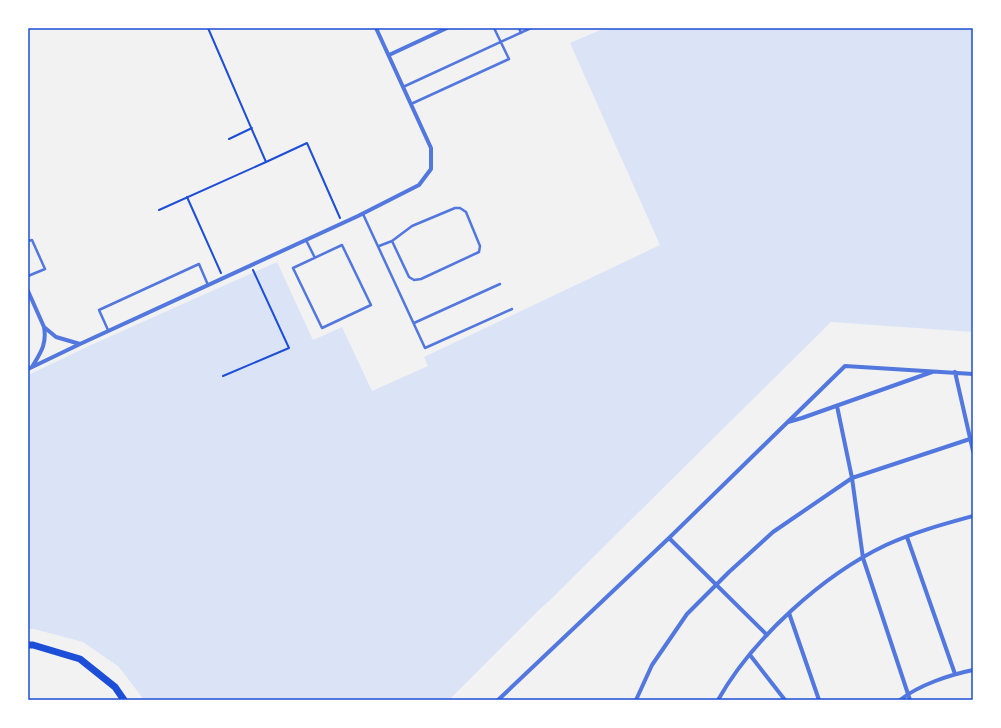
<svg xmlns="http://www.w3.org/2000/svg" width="1001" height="728" viewBox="0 0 1001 728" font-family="Inter,sans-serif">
	<rect width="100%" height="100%" fill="#f2f2f2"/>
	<path fill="#dbe4f7" d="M 605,28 L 973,28 L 973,332 L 831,322 L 549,601 L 540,609 L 449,700 L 144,700 L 119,667 L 83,642 L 34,629 L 28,629 L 28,375 L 91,345 L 277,262 L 313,340 L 342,327 L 372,391 L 428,366 L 424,357 L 660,245 L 570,43 Z"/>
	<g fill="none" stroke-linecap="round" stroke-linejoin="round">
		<path stroke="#1d4ed8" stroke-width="2" d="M 208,28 L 266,162 L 307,143 L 340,218
			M 229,139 L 252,128
			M 187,197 L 221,273
			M 159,210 L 266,162
			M 223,376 L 289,348 L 253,270"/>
		<path stroke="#5277de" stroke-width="2.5" d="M 519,28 L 521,33
			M 403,87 L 531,28
			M 411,104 L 509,59 L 494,28
			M 363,214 L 425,348 L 512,309
			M 306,240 L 315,258
			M 28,241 L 32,240 L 45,269 L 28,276
			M 342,245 L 371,305 L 322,328 L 293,268 Z
			M 379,246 L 392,241 L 412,226 L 455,208 L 460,208 L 466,212 L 480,246 L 479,252 L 421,279 L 414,280 L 409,277 L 392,241
			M 414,323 L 500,284
			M 108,330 L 99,310 L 199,264 L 208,285"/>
		<path stroke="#5277de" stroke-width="4" d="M 389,55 L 447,28
			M 28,291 L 44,327 L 56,337 L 80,344 L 358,216 L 419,185 L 431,169 L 431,148 L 376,28
			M 32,367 C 41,352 47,344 44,327
			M 28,369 L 80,344
			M 955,372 L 973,451
			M 837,406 L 852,478 L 863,558 L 910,700
			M 788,422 L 802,418 L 932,372
			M 907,537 L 955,674
			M 669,538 L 767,635
			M 789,613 L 819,700
			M 750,655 L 785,700
			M 498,700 L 669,538 L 845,366 L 973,374
			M 636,700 L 652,665 L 687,614 L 729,572 L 773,532 L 852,478 L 973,438
			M 718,700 C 753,638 823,575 886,545 C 914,532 944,524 973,516
			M 900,700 C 919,685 949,675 973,670"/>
		<path stroke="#1d4ed8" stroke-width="7" d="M 28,645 L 33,645 L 80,659 L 115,687 L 124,700"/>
	</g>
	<rect width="1001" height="728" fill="none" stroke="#ffffff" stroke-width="58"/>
	<rect x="29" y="29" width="943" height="670" fill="none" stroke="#1d4ed8" stroke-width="1.5"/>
</svg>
